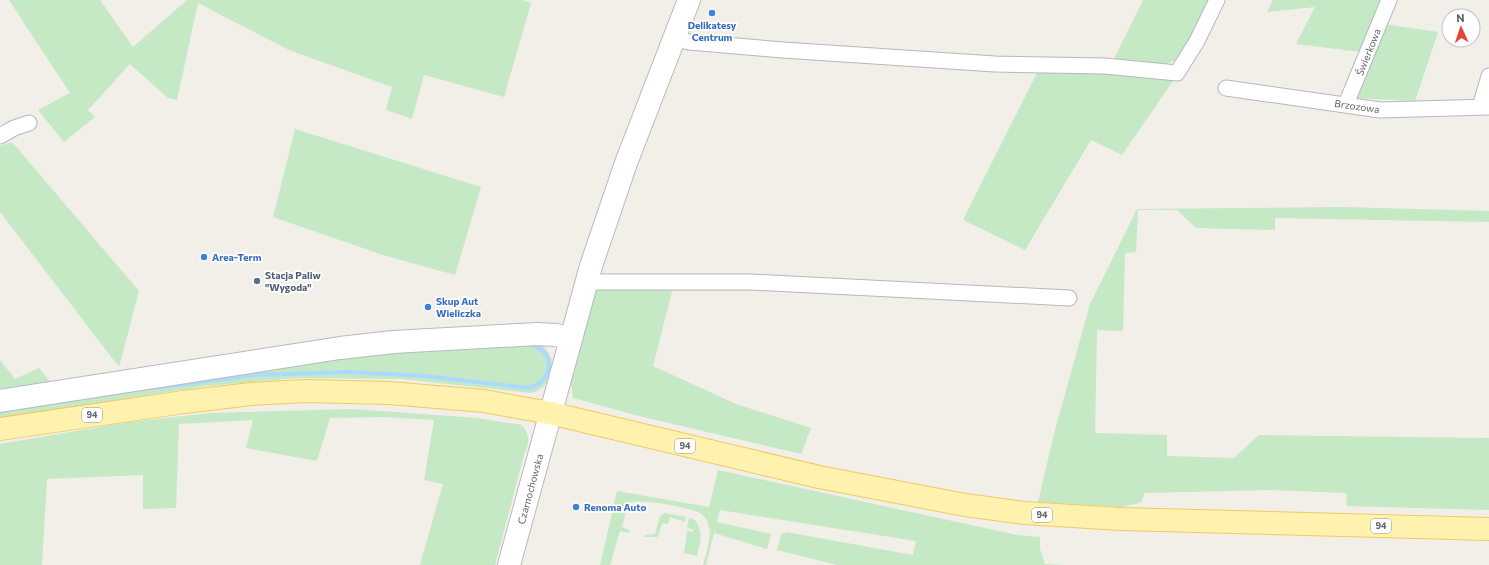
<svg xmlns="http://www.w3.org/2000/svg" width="1489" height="565" viewBox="0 0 1489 565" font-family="Commissioner,sans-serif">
	<rect width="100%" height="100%" fill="#f1efe8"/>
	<path fill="#c5e8c5" d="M 9,0 L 100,0 L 133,47 L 187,0 L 522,0 L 531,3 L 504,97 L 424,75 L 412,119 L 386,110 L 392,87 L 289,50 L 198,3 L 177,100 L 168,98 L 130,64 L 88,110 L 95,117 L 64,142 L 38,110 L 70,93 Z
		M 1143,0 L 1212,0 L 1178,59 L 1162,66 L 1113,61 Z
		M 1273,0 L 1381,0 L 1361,52 L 1296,44 L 1315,7 L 1267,12 Z
		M 1383,24 L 1438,32 L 1415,101 L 1353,98 Z
		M 1039,69 L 1175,78 L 1122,155 L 1091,140 L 1025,250 L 963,220 Z
		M 295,129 L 481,187 L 455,275 L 383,255 L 273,217 Z
		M 12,142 L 139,291 L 119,367 L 0,212 L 0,146 Z
		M 1342,207 L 1489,211 L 1489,222 L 1275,218 L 1275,230 L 1196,228 L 1177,210 L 1138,210 L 1136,252 L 1125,253 L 1123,331 L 1097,330 L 1095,433 L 1167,435 L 1167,456 L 1234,458 L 1259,435 L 1489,438 L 1489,510 L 1347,506 L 1346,493 L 1273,490 L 1144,493 L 1142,502 L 1123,507 L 1038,502 L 1055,430 L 1090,304 L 1137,209 Z
		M 674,284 L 653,366 L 736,404 L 811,428 L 801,454 L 639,416 L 573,398 L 570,374 L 594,285 Z
		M 541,344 C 560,359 555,386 531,393 L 401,379 L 298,378 L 207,386 L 0,418 L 0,410 L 374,350 Z
		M 0,360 L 15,379 L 39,368 L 52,384 L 0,392 Z
		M 352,409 L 477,418 L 522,425 C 531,437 529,443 524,455 L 495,565 L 420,565 L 443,484 L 424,480 L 434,420 L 385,417 L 330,418 L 317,461 L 246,448 L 253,420 L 179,424 L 176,508 L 143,509 L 143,475 L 47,479 L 42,565 L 0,565 L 0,444 L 129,422 L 210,413 Z
		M 718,470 L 1017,535 L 1040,537 L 1040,549 L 1045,564 L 1065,565 L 837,565 L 777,550 L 781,535 L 786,532 L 913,555 L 916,541 L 720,510 L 717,522 L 771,534 L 767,549 L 714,533 L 706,565 L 703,565 C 706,552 713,536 708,523 C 706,519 704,515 700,513 C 688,507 640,498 628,503 L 622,527 L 629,530 L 630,533 L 620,531 L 610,565 L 600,565 L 617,491 L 709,507 Z
		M 665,513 L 686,517 L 685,522 L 670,517 L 668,524 L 662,523 L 658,537 L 644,537 L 646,535 L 655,534 L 660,516 Z
		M 689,518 L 695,520 C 704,532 700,543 697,556 L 684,553 L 687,531 L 693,532 L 693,529 L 687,528 Z"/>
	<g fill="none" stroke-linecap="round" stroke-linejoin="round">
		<path stroke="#aadaff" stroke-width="4" d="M 155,388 L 254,375 L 349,372 L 424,376 L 529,388 C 555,381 556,349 528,344"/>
		<g stroke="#b5b8bc" stroke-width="17">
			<path id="street" d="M 673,38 L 689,42 L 783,50 L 995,64 L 1105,66 L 1177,73 L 1197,41 L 1217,0
				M 1226,88 L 1380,110 L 1489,107
				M 1346,104 L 1389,0
				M 1480,107 L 1489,76
				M 0,136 L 14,128 L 29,123
				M 587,282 L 751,282 L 1069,298"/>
		</g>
		<g stroke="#b6babf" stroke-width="24">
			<path id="secondary" d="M 0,401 L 340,348 L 393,342 L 537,334 L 556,335 L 571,339
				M 509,565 L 591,266 L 626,163 L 689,0"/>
		</g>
		<g stroke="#f2c960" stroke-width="24">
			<path id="primary" d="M 0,429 L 184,402 L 251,394 L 306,391 L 389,393 L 484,401 L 550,413 L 819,477 L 965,505 L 1024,513 L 1121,519 L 1489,529"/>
		</g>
		<use href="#street" stroke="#fff" stroke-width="15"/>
		<use href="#secondary" stroke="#fff" stroke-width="22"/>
		<use href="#primary" stroke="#fff2af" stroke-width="22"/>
	</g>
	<g fill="#3f7fe0" stroke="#fff" stroke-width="1.5">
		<circle cx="712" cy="13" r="4"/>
		<circle cx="204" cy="257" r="4"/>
		<circle cx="428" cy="307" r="4"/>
		<circle cx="576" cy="507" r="4"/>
	</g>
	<circle fill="#5c6f8a" stroke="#fff" stroke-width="1.5" cx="257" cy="281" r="4"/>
	<g text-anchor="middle" stroke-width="3.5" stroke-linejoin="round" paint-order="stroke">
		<g fill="#fff" stroke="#8f9295" stroke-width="1">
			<rect x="82" y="408" width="20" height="14" rx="3"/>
			<rect x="675" y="439" width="20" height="14" rx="3"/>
			<rect x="1032" y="508" width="20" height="14" rx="3"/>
			<rect x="1371" y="519" width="20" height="14" rx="3"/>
		</g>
		<g font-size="9" font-weight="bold" fill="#5f6368">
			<text x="92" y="418">94</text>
			<text x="685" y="449">94</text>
			<text x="1042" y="518">94</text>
			<text x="1381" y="529">94</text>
		</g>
		<g font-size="10" font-weight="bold" fill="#366cbe" stroke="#fff" text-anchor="start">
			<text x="712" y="29" text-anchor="middle">Delikatesy<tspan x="712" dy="12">Centrum</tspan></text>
			<text x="212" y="261">Area-Term</text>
			<text x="436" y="305">Skup Aut<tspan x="436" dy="12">Wieliczka</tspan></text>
			<text x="584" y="511">Renoma Auto</text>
		</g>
		<g font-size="10" fill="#5f6368" stroke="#fff">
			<text transform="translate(1368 52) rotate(-68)" y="4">Świerkowa</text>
			<text transform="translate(1357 106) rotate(8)" y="4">Brzozowa</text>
			<text transform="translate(530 489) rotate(-75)" y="4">Czarnochowska</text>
		</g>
		<g font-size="10" font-weight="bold" fill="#4e5e75" stroke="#fff" text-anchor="start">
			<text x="265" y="279">Stacja Paliw<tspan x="265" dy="12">"Wygoda"</tspan></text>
		</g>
	</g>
	<g transform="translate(1461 28) rotate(357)"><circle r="19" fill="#ffffff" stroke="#bfc1c3"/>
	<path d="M0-3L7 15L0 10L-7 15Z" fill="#ea4335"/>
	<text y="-6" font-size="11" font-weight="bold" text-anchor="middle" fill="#5f6368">N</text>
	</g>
</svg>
